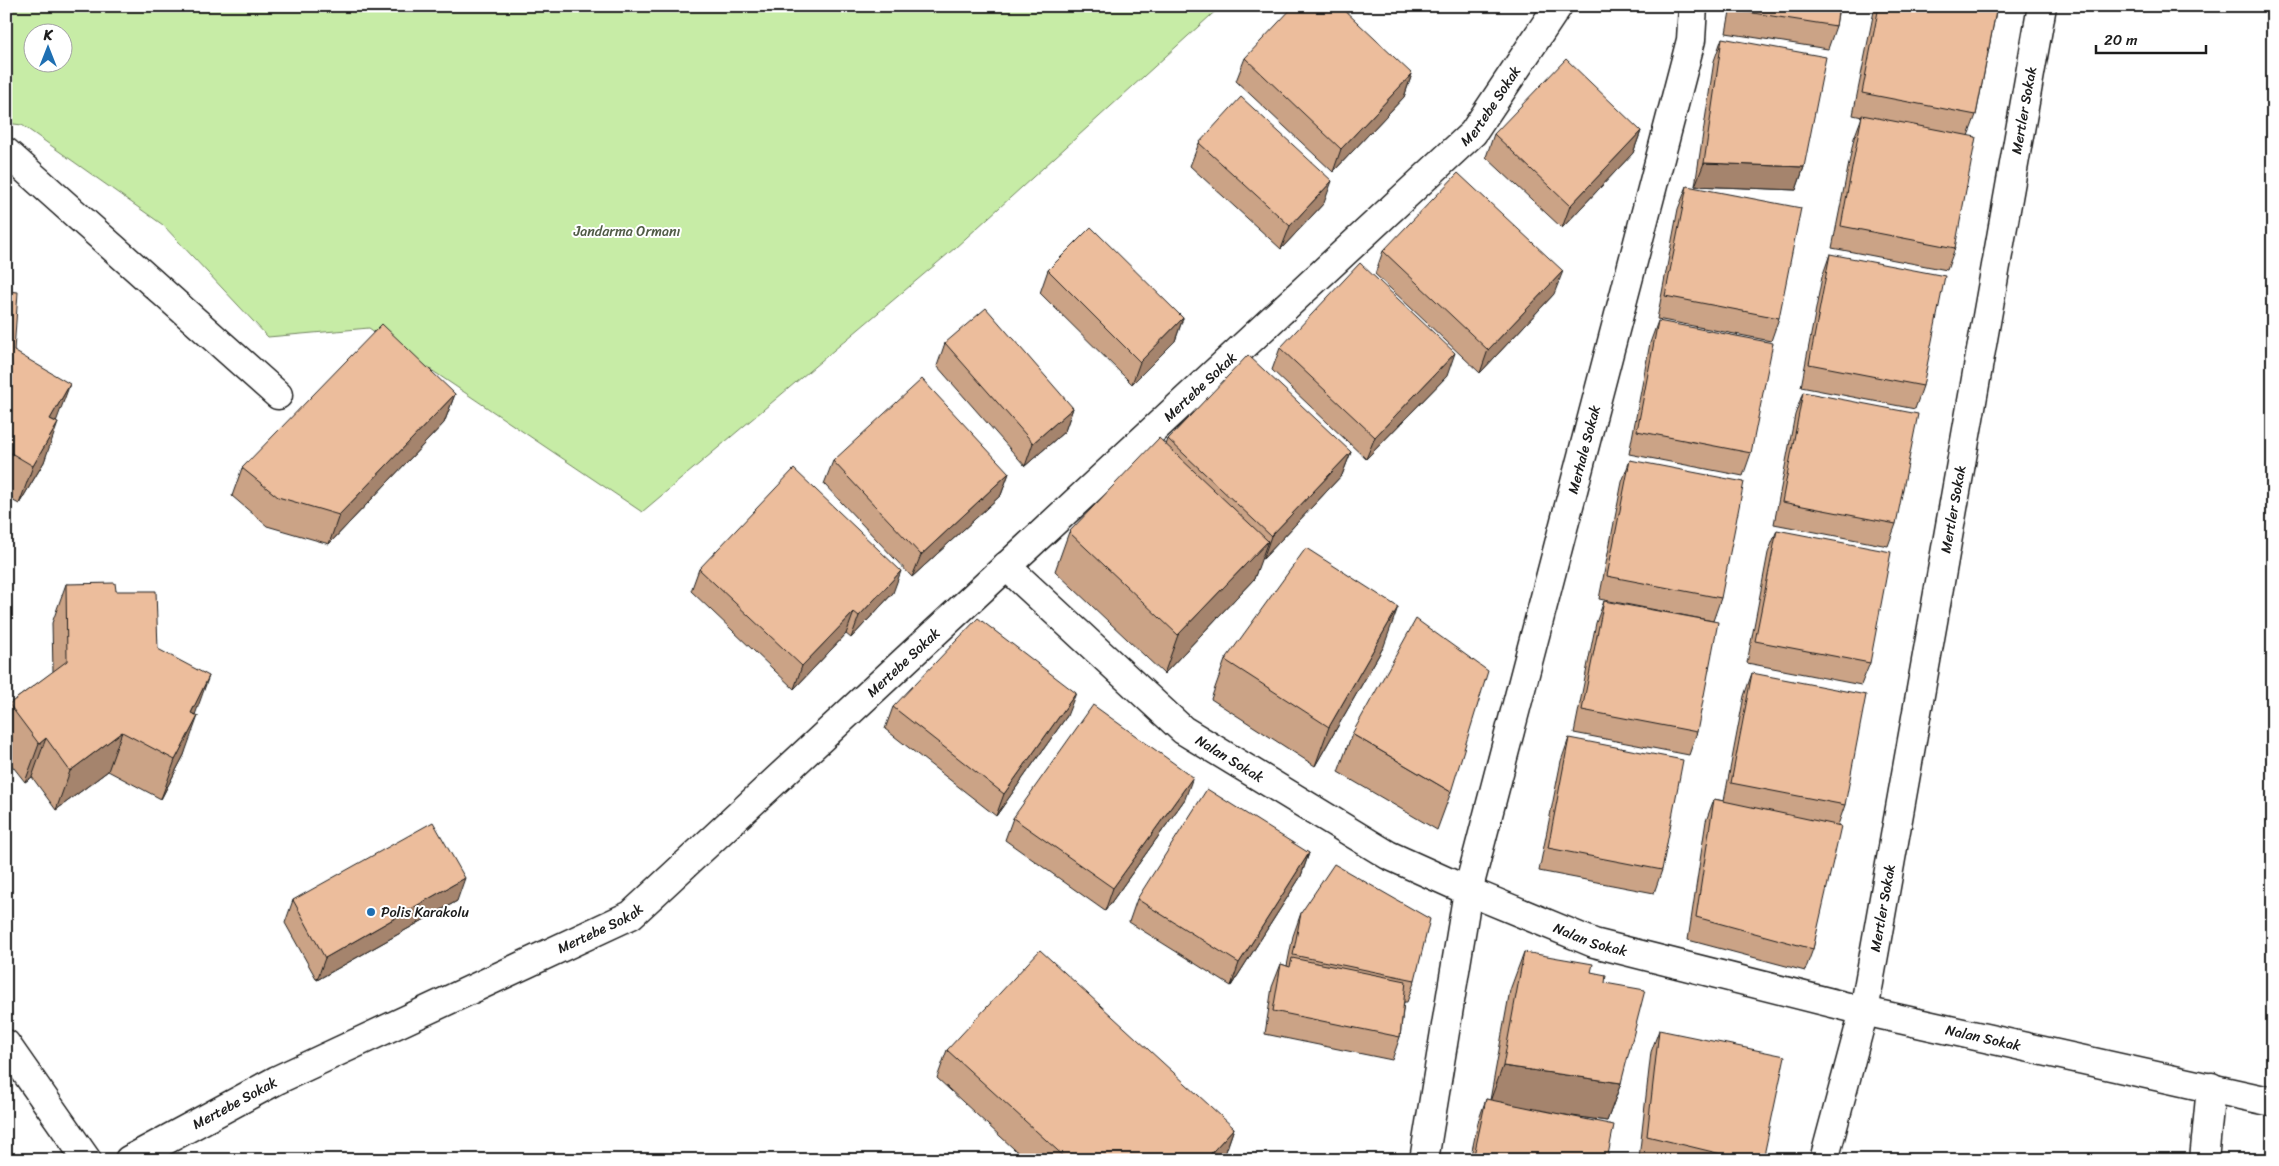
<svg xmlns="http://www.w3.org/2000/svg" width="2279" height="1166" viewBox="0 0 2279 1166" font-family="Sriracha,sans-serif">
	<rect width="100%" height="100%" fill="#fff"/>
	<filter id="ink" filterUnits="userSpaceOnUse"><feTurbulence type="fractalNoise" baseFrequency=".02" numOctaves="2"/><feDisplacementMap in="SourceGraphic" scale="10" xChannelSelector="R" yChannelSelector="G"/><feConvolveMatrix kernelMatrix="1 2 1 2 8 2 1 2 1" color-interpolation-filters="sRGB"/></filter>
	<g filter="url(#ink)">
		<path fill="#c7eca6" stroke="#728461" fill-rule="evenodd" d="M 6,6 L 1221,6 L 955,248 L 642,512 L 369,328 L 268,337 L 163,225 L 22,125 L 6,123 ZM 32,32 L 62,32 L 62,62 L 32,62 Z"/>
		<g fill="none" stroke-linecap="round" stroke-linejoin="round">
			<g stroke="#1c1c1c" stroke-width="31">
				<g id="street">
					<path d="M 6,152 L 278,395"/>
					<path id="s1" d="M 1006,566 L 1183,730 L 1388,855 L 1468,891 L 1594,943 L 1864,1011 L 2273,1102"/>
					<path id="s2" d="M 129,1160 L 277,1080 L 631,915 L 1473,133 L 1558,6"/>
					<path id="s3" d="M 1424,1160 L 1468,891 L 1691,40 L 1693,6"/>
					<path id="s4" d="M 1824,1160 L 1864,1011 L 2042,6"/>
					<path d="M 2204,1160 L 2211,1087"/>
				</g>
			</g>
			<g stroke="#1c1c1c" stroke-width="31">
				<path id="secondary" d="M 6,1044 L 87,1160"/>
			</g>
			<use href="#street" stroke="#fff" stroke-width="28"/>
			<use href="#secondary" stroke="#fff" stroke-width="28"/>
		</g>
		<path fill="#cba386" stroke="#1c1c1c" d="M 1731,6 L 1839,6 L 1836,26 L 1828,49 L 1726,33 Z
			M 1875,6 L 1997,6 L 1976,115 L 1968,136 L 1955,248 L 1947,270 L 1832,248 L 1854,138 L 1862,117 L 1853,115 Z
			M 1722,38 L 1804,167 L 1796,190 L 1695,186 L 1714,61 Z
			M 1245,58 L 1412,74 L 1404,97 L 1333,172 L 1236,81 Z
			M 1641,131 L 1633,153 L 1562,228 L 1486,157 L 1494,134 Z
			M 1199,143 L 1324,203 L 1281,249 L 1190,166 Z
			M 1687,186 L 1779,318 L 1771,341 L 1657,319 L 1678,209 Z
			M 1383,251 L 1554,294 L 1480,373 L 1375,274 Z
			M 1830,254 L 1923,386 L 1915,409 L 1801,387 L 1822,277 Z
			M 1048,270 L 1183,318 L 1175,341 L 1132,384 L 1040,293 Z
			M 6,291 L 14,351 L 56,422 L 44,462 L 19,504 L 6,497 Z
			M 1658,321 L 1751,453 L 1743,476 L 1629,454 L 1650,343 Z
			M 945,343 L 1073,408 L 1065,431 L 1025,466 L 937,366 Z
			M 1280,348 L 1447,376 L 1366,459 L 1272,370 Z
			M 1803,392 L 1896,524 L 1888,546 L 1774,524 L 1795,415 Z
			M 455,394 L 444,423 L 329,544 L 267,526 L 232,496 L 242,468 Z
			M 1168,439 L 1351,452 L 1342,475 L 1263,559 L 1261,558 L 1254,579 L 1164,674 L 1055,571 L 1069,532 L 1166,445 Z
			M 1630,460 L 1721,598 L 1713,621 L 1599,599 L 1622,482 Z
			M 833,461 L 1009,473 L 1001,495 L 912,577 L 824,484 Z
			M 1777,530 L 1870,663 L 1861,685 L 1747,663 L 1768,553 Z
			M 699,569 L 893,593 L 851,638 L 846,634 L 794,689 L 691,591 Z
			M 66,584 L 116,591 L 158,649 L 195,715 L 184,755 L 161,799 L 108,771 L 56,810 L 32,777 L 25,782 L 6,758 L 6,712 L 9,704 L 53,672 L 52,623 Z
			M 1604,601 L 1697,732 L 1689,755 L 1574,733 L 1596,623 Z
			M 1384,646 L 1315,766 L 1211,699 L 1225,660 Z
			M 1752,673 L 1845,805 L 1838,825 L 1813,949 L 1805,971 L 1688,940 L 1706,821 L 1714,799 L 1724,801 L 1744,696 Z
			M 893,707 L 1067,716 L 996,816 L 885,729 Z
			M 1352,734 L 1451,792 L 1437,830 L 1338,772 Z
			M 1569,738 L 1662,870 L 1654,893 L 1539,871 L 1561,761 Z
			M 1185,799 L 1105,911 L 1005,840 L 1013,818 Z
			M 1309,853 L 1301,876 L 1231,986 L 1129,922 L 1137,899 Z
			M 293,900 L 457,901 L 317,980 L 285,923 Z
			M 1301,913 L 1415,980 L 1407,1002 L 1404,1002 L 1400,1037 L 1392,1060 L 1265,1034 L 1272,987 L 1281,964 L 1287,966 L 1293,936 Z
			M 1524,952 L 1591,972 L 1605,983 L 1621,1083 L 1607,1121 L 1561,1114 L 1607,1160 L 1470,1160 L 1478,1122 L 1486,1099 L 1490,1100 L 1510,990 Z
			M 1659,1030 L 1763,1160 L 1645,1160 L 1639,1158 L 1651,1052 Z
			M 947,1050 L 1234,1128 L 1224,1157 L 1221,1160 L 1026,1160 L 937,1078 Z"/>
		<path fill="#a5846d" stroke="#1c1c1c" d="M 1412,74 L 1404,97 L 1333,172 L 1341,149 Z
			M 1641,131 L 1633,153 L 1562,228 L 1570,206 Z
			M 1704,163 L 1804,167 L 1796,190 L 1695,186 Z
			M 1332,181 L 1324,203 L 1281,249 L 1290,226 Z
			M 1563,271 L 1554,294 L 1480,373 L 1488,350 Z
			M 1183,318 L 1175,341 L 1132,384 L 1140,362 Z
			M 1455,353 L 1447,376 L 1366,459 L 1375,437 Z
			M 70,384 L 56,422 L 50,419 Z
			M 455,394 L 444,423 L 329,544 L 339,515 Z
			M 1073,408 L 1065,431 L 1025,466 L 1033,443 Z
			M 58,423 L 44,462 L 19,504 L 33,466 Z
			M 1351,452 L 1342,475 L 1263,559 L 1271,536 Z
			M 1009,473 L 1001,495 L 912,577 L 921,555 Z
			M 1268,541 L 1254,579 L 1164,674 L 1178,635 Z
			M 901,571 L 893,593 L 851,638 L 859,616 Z
			M 1398,607 L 1384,646 L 1315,766 L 1329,727 Z
			M 854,612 L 846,634 L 794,689 L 802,666 Z
			M 209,676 L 195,715 L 177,751 L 191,713 Z
			M 1076,693 L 1067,716 L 996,816 L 1004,794 Z
			M 198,716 L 184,755 L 161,799 L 175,760 Z
			M 122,732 L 108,771 L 56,810 L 70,771 Z
			M 46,738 L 32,777 L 25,782 L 39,744 Z
			M 1193,777 L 1185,799 L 1105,911 L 1113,888 Z
			M 1309,853 L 1301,876 L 1231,986 L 1239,963 Z
			M 465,878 L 457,901 L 317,980 L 325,958 Z
			M 1503,1066 L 1621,1083 L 1607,1121 L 1489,1104 Z
			M 1234,1128 L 1224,1157 L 1221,1160 L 1205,1160 Z"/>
		<path fill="#ecbd9c" stroke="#1c1c1c" d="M 1294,6 L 1340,6 L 1412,74 L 1341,149 L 1245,58 Z
			M 1735,6 L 1839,6 L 1836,26 L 1734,10 Z
			M 1879,6 L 1997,6 L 1976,115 L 1862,93 Z
			M 1722,38 L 1826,57 L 1804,167 L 1704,163 Z
			M 1566,59 L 1641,131 L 1570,206 L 1494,134 Z
			M 1241,97 L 1332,181 L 1290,226 L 1199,143 Z
			M 1862,115 L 1976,137 L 1955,248 L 1841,226 Z
			M 1458,173 L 1563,271 L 1488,350 L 1383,251 Z
			M 1687,186 L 1801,208 L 1779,318 L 1665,296 Z
			M 1091,227 L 1183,318 L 1140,362 L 1048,270 Z
			M 1830,254 L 1945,276 L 1923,386 L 1809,364 Z
			M 1360,263 L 1455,353 L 1375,437 L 1280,348 Z
			M 6,291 L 18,292 L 14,351 L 70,384 L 50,419 L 58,423 L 33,466 L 6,450 Z
			M 986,308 L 1073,408 L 1033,443 L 945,343 Z
			M 1658,321 L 1773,343 L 1751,453 L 1637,431 Z
			M 382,324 L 455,394 L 339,515 L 278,497 L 242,468 Z
			M 1248,355 L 1351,452 L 1271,536 L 1168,439 Z
			M 922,379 L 1009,473 L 921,555 L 833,461 Z
			M 1803,392 L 1918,414 L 1896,524 L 1782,502 Z
			M 1159,438 L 1268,541 L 1178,635 L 1069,532 Z
			M 1630,460 L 1744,482 L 1721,598 L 1607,576 Z
			M 794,469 L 901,571 L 859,616 L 854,612 L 802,666 L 699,569 Z
			M 1777,530 L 1891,552 L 1870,663 L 1755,641 Z
			M 1306,548 L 1398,607 L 1329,727 L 1225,660 Z
			M 115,583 L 116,591 L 156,591 L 158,649 L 209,676 L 191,713 L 198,716 L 175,760 L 122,732 L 70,771 L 46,738 L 39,744 L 9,704 L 67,661 L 66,584 Z
			M 1604,601 L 1718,622 L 1697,732 L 1582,710 Z
			M 978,618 L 1076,693 L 1004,794 L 893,707 Z
			M 1416,619 L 1488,671 L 1451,792 L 1352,734 Z
			M 1752,673 L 1866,695 L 1845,805 L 1731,783 Z
			M 1093,705 L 1193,777 L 1113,888 L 1013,818 Z
			M 1569,738 L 1683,760 L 1662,870 L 1548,848 Z
			M 1207,789 L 1309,853 L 1239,963 L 1137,899 Z
			M 1714,799 L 1841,826 L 1813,949 L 1696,917 Z
			M 433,822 L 465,878 L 325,958 L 293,900 Z
			M 1334,864 L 1430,919 L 1415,980 L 1293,955 L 1301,913 Z
			M 1040,950 L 1234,1128 L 1205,1160 L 1068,1160 L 947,1050 Z
			M 1524,952 L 1593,964 L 1591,972 L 1606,975 L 1605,983 L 1645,990 L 1621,1083 L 1503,1066 Z
			M 1292,958 L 1406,981 L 1400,1037 L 1273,1011 L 1281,964 L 1290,967 Z
			M 1659,1030 L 1785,1056 L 1763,1160 L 1746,1160 L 1647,1136 Z
			M 1486,1099 L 1614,1125 L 1607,1160 L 1473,1160 Z"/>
	</g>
	<circle fill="#1f6fb2" stroke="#fff" stroke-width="2" cx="371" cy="912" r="5"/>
	<g text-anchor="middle" stroke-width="4" stroke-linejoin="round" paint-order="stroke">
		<g font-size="14" fill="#1c1c1c" stroke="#fff">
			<text dy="5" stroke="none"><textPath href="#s2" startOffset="1740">Mertebe Sokak</textPath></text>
			<text dy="5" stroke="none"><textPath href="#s4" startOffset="1069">Mertler Sokak</textPath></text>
			<text dy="5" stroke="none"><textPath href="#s2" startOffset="1335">Mertebe Sokak</textPath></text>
			<text dy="5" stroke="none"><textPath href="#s3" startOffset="729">Merhale Sokak</textPath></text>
			<text dy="5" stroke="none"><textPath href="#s4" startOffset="664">Mertler Sokak</textPath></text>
			<text dy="5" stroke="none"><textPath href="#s2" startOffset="930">Mertebe Sokak</textPath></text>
			<text dy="5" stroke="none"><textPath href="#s1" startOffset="296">Nalan Sokak</textPath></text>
			<text dy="5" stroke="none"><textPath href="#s4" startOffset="259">Mertler Sokak</textPath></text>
			<text dy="5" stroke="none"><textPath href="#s2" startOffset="525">Mertebe Sokak</textPath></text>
			<text dy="5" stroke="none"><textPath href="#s1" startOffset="701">Nalan Sokak</textPath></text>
			<text dy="5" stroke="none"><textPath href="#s1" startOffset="1106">Nalan Sokak</textPath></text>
			<text dy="5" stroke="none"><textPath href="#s2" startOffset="120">Mertebe Sokak</textPath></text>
		</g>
		<g font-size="14" fill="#4f5a45" stroke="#fff">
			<text x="627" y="236">Jandarma Ormanı</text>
		</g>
		<g font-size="14" fill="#1c1c1c" stroke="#fff" text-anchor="start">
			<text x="381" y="917">Polis Karakolu</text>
		</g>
	</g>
	<rect width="2279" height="1166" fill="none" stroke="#fff" stroke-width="25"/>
	<rect x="12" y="12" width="2254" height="1141" fill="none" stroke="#1c1c1c" stroke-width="2" filter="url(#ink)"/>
	<g transform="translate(48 48)"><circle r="24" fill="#ffffff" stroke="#a4a4a4"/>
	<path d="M0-4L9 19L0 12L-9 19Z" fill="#1f6fb2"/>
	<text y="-8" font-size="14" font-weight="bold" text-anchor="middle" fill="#1c1c1c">K</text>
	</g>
	<path d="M2096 45v8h110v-8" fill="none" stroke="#1c1c1c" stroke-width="2.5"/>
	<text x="2104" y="45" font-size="15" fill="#1c1c1c" stroke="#ffffff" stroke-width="4" paint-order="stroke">20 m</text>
</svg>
